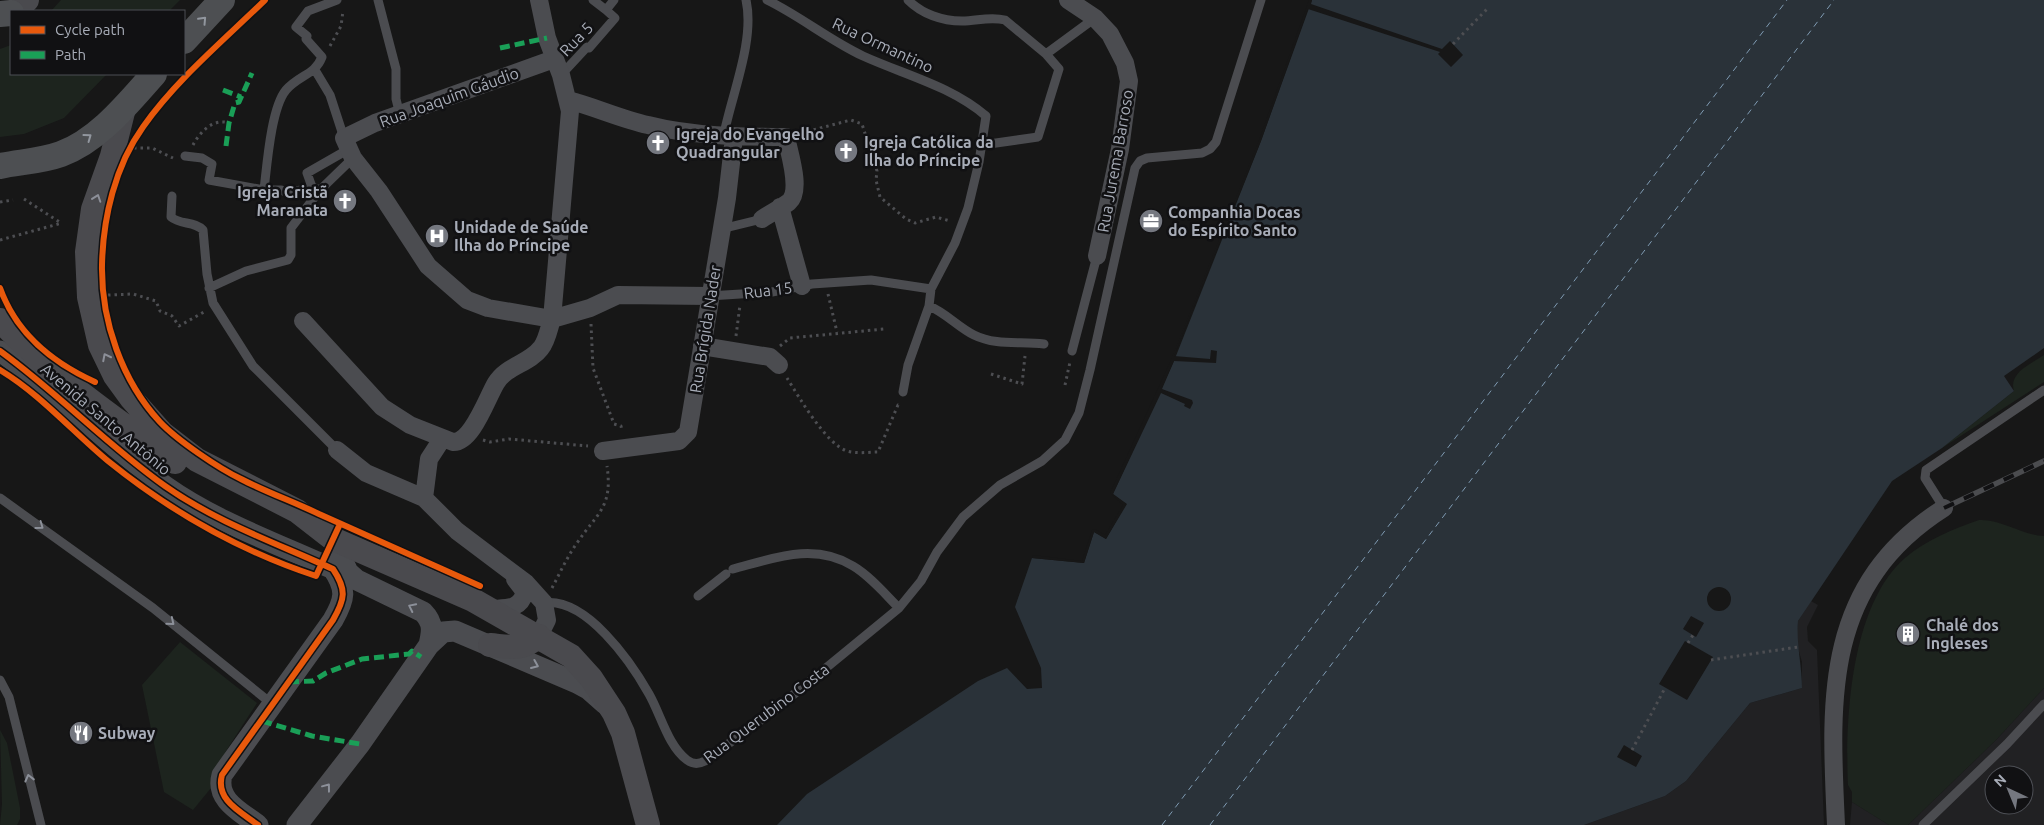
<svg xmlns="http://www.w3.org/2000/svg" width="2044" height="825" viewBox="0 0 2044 825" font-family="Ubuntu,sans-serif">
	<rect width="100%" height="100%" fill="#171717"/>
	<path fill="#212123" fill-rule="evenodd" d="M 1811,601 L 1818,605 L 1807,627 L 1808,641 L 1817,650 L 1824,825 L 1584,825 L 1665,796 L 1686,781 L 1750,703 L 1802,688 L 1802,662 L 1796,641 L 1798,621 Z
		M 2044,688 L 2044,825 L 1908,825 L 1996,740 ZM 1994,775 L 2024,775 L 2024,805 L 1994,805 Z
		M 1852,802 L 1889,825 L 1850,825 Z"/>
	<path fill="#1d241e" d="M 61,0 L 180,0 L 169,11 L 51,11 Z
		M 11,45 L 11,74 L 107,74 L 64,118 L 24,134 L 0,137 L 0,49 Z
		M 2044,355 L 2044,382 L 1942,448 L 2014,391 C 2008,373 2031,364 2044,355 Z
		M 1979,520 C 2002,519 2021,535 2044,536 L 2044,688 L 1996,740 L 1908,825 L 1889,825 L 1852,802 L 1852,792 L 1848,785 C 1845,718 1851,605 1905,558 C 1926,540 1953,529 1979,520 Z
		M 180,642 L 257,703 L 226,751 L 211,788 L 193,810 L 164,792 L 142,685 Z
		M 0,730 L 7,743 L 20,808 L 20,819 L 17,825 L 0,825 L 2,804 Z"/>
	<path fill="#2a3239" d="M 1312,0 L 2044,0 L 2044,348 L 2004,376 L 2014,391 L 1942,448 L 1892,481 L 1798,621 C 1796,644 1802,665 1802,688 L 1750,703 L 1686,781 L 1665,796 L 1584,825 L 777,825 L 807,794 L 978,681 L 1007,668 L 1027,689 L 1042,688 L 1041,668 L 1015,607 L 1032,558 L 1084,563 L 1094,532 L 1106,539 L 1126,504 L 1113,494 L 1174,361 L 1261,141 Z"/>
	<path fill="#171717" d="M 1309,0 L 1312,0 L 1311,4 L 1442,49 L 1450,41 L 1463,55 L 1451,67 L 1438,54 L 1440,52 L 1308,9 L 1261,141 L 1174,356 L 1210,359 L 1211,350 L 1217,351 L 1216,363 L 1174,361 L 1162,389 L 1192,400 L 1193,403 L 1190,409 L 1184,406 L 1185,404 L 1161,393 L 1113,494 L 1127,504 L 1106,539 L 1094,532 L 1084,563 L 1032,558 L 1033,555 L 1082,561 L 1092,530 L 1095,529 L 1105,535 L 1123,505 L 1110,493 L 1171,360 L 1259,140 Z
		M1707 599a12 12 0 1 1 24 0a12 12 0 1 1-24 0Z
		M 1691,616 L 1704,623 L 1696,637 L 1683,629 Z
		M 1685,641 L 1713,657 L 1687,700 L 1659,684 Z
		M 1624,745 L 1642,756 L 1636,767 L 1617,757 Z"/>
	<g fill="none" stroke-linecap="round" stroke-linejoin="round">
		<path stroke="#7f9bb3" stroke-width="1" stroke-dasharray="6 5" stroke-linecap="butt" d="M 1162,825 L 1787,0
			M 1210,825 L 1834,0"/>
		<path stroke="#4d4e52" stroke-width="3" stroke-dasharray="2.5 4" stroke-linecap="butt" d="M 1453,44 L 1488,8
			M 330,46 L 341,26 L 343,11
			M 801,133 L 851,120 L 862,124 L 877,171 L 876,180 L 880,197 L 906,219 L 915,223 L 936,217 L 950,221
			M 193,145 C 200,132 213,118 229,123
			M 134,148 L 152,148 L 173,158
			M 24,199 L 61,223
			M 0,202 L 13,200
			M 0,240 L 62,223
			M 828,294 L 837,332
			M 108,295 L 133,294 L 156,301 L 160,311 L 172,316 L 179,326 L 204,312
			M 591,324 L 593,368 L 614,424 L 621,426 L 622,431
			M 736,336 L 740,305
			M 780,346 L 790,338 L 884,329
			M 991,374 L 1022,384 L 1025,356
			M 787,378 C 799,397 826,444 847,451 C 857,454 868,452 878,452 L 898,405 L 901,406
			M 1065,385 L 1070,362
			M 483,440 L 490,442 L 509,439 L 588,446
			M 552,588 C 560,573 567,557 577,543 C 597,513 613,508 607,466
			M 1688,643 L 1693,635
			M 1711,660 L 1798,647
			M 1632,750 L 1665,688"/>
		<path stroke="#4b4c50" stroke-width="9" d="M 378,0 L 396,69 L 396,99 L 400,115
			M 593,0 L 606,10
			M 767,0 C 800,16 829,40 863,56 C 905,75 951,86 986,116 L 979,162 L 968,208 L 955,243 L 931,289 L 929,306 L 908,365 L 903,392
			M 908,0 C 922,14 942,21 962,21 C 977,21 990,16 1005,20 L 1046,54 L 1059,69 L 1038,137 L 982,145
			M 1046,54 L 1095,18
			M 315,70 L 330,95 L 344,138
			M 561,75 L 587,47 L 589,48 L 615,18 L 606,10 L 614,0
			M 724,134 C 732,94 755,40 746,0
			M 185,156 L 202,158 L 212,164 L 209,180 L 264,190 L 281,190 L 288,193 L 312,187 L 320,190 L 353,158
			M 312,187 L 307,173 L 349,149
			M 264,190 C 267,165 271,108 286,90 C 299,75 315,75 322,57 L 306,39 L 307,36 L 296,27 L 308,11 L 337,0
			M 172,196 L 171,217 C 180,225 195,221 203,230 L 207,274 L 213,303 L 253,366 L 337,450
			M 721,229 L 762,219
			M 209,288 L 246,271 L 288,260 L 291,255 L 291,228 L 320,190
			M 709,296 L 772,292 L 812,284 L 871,280 L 931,289
			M 929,306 C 946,313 958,327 974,335 C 996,346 1021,341 1044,344
			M 1072,351 L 1097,256
			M 0,498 L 153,608 L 272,704
			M 1944,508 L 1925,478 L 1926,470 L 2044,390
			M 733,569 C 774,558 814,542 853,566 C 870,576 885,594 899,608
			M 698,596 L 726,574
			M 544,603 C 586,597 631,662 649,694 C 661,715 668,746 687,760 C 694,765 699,764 705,761 L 776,709 L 899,608 L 921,581 L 937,552 L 963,517 L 1000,485 L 1042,461 L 1065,440 L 1079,413 L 1090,370 L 1135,168 L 1140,161 L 1147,158 L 1202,153 L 1210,149 L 1216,142 L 1261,0
			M 0,680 L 9,697 L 41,825
			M 1923,825 L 2007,744 L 2044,704"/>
		<path stroke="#4b4c50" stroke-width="18" d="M 1068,0 L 1095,18 L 1110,34 L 1125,63 L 1129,81 L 1120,149 L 1097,256
			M 554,59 L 375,123 L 344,138 L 353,158 L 379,191 L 428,266 L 467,300 L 488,308 L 552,319 L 590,308 L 618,295 L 709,296
			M 568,100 C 595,107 621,119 648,125 C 691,136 741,137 786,137 C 789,153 802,190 789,202 C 781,208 771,213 762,219
			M 780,207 L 802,286
			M 303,321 L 382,407 L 410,425 L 453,442 C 472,443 487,398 496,383 C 507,365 529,364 541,348 C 547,341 549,328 552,319 L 570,111 L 561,75 L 547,38 L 539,0
			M 702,346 L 770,357 L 779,365
			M 337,450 L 366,473 L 424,498 L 457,531 L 526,583 L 544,603 L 547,620 L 539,636
			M 603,451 L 679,441 L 688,432 L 727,198 L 734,137
			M 424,498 L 429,459 L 442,439
			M 492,609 C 507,608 520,610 525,592 L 515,579
			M 1836,825 C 1830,698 1823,585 1944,508"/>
		<path stroke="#4b4c50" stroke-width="21" d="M 0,351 C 58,393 107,445 165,486 C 216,522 276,543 333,569 C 347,590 345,599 333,620 L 222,775 C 215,800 241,812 258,825
			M 333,539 L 348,572 L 357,580 L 423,612 C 434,623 432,632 429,645
			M 297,825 L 360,744 L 429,645 L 443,632 L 455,631 L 577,683 L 588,689 L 605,704"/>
		<path stroke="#4a4a4e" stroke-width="24" d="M 16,11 L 27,0
			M 124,108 L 112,156 L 93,209 L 87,252 L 89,297 L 100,345 L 115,376 L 131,398 L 162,433 L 197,460 L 297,511 L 333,539 L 473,600 L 571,656 L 591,678 L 614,713 L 623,733 L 648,825
			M 0,320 C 51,375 115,419 175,462
			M 490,645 C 511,647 522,651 539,636"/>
		<path stroke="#4d4f52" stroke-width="26" d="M 0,14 L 11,13
			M 184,41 L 222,0
			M 0,166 C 19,162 42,161 61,154 C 99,140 128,103 154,74"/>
		<g stroke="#4b4c4f" stroke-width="5.5">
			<path id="rail" d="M 1944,508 L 2044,461"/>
		</g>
		<use href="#rail" stroke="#111113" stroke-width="4" stroke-dasharray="11" stroke-linecap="butt"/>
		<path stroke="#1a9f57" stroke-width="5" stroke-dasharray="10 5" stroke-linecap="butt" d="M 500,48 L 547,38
			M 223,90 L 241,97
			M 226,146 L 229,123 L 235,103 L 239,102 L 252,73
			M 289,682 L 313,681 L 326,673 L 362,659 L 409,654 L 412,651 L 421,657
			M 262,721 L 312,736 L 360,744"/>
		<g stroke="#111113" stroke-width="9">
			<path id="cycleway" d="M 265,0 C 224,40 176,80 143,127 C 115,166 103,218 102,265 C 101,321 122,381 160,422 C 177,440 218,468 241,479 C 266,492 294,502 319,514 C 373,538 426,562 480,586
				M 0,288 C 16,333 53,363 95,382
				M 0,351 C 58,393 107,445 165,486 C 216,522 276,543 333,569 C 347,590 345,599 333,620 L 222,775 C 215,800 241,812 258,825
				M 0,370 C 40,394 72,431 108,461 C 170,511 240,551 316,576 L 340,524"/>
		</g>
		<use href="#cycleway" stroke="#e8590c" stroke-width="6"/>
	</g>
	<defs><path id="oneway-chevron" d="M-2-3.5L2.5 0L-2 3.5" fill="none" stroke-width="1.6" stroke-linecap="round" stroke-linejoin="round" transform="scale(1.25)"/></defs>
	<g stroke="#91969e">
		<use href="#oneway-chevron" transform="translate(203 20) rotate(-47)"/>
		<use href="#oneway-chevron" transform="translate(88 137) rotate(-36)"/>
	</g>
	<g stroke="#8c8f98">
		<use href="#oneway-chevron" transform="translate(97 198) rotate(-71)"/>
		<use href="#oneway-chevron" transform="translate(106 357) rotate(-117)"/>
	</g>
	<g stroke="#8c9099">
		<use href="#oneway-chevron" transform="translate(40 526) rotate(36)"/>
		<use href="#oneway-chevron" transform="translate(412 607) rotate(-154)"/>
		<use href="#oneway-chevron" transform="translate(171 622) rotate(39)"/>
		<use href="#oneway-chevron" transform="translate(535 665) rotate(23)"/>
		<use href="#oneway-chevron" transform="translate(29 778) rotate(-104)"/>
		<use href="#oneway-chevron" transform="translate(327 787) rotate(-53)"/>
	</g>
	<defs>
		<g id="church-disc" transform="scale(1.25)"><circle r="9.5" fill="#757880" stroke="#111113"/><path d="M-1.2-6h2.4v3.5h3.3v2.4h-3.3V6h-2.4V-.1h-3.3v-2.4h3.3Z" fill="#fff"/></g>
		<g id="office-disc" transform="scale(1.25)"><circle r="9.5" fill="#757880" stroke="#111113"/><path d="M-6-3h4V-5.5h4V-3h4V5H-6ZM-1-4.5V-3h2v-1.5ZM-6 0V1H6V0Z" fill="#fff"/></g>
		<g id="hospital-disc" transform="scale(1.25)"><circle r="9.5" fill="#757880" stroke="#111113"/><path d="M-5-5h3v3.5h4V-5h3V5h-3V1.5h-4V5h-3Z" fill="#fff"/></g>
		<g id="building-disc" transform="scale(1.25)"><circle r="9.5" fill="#757880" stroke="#111113"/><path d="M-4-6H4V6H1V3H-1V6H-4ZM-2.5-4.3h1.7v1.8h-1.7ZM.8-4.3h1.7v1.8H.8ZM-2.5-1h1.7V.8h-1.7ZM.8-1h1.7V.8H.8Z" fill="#fff"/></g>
		<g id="restaurant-disc" transform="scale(1.25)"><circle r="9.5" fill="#757880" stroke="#111113"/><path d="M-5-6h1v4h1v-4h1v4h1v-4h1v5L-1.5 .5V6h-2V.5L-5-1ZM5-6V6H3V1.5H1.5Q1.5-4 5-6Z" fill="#fff"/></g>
	</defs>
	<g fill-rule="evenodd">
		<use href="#church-disc" x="658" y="143"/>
		<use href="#church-disc" x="846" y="151"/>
		<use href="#church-disc" x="345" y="201"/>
		<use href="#office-disc" x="1151" y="221"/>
		<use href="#hospital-disc" x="437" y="236"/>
		<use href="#building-disc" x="1908" y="634"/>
		<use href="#restaurant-disc" x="81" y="733"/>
	</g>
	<g text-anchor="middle" stroke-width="5" stroke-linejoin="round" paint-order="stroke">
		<g font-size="16" fill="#a8adb8" stroke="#111113">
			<text transform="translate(576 39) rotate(-46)" y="6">Rua 5</text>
			<text transform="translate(883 45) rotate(25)" y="6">Rua Ormantino</text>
			<text transform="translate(449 97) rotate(-20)" y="6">Rua Joaquim Gáudio</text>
			<text transform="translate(1115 161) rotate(-80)" y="6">Rua Jurema Barroso</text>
			<text transform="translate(768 290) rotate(-7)" y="6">Rua 15</text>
			<text transform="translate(705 329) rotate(-81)" y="6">Rua Brígida Nader</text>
			<text transform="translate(106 419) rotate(40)" y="6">Avenida Santo Antônio</text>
			<text transform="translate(766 713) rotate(-37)" y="6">Rua Querubino Costa</text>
		</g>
		<g font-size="16" font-weight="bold" fill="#a8adb8" stroke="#111113" text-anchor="start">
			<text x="676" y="140">Igreja do Evangelho<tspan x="676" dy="18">Quadrangular</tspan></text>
			<text x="864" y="148">Igreja Católica da<tspan x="864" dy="18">Ilha do Príncipe</tspan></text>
			<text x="328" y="198" text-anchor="end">Igreja Cristã<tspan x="328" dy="18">Maranata</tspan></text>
			<text x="1168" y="218">Companhia Docas<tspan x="1168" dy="18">do Espírito Santo</tspan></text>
			<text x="454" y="233">Unidade de Saúde<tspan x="454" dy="18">Ilha do Príncipe</tspan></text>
			<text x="1926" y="631">Chalé dos<tspan x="1926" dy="18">Ingleses</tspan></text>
			<text x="98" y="739">Subway</text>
		</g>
	</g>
	<rect x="10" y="10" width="175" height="65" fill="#111113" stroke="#4d4f55"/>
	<rect x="20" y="26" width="25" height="8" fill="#e8590c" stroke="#4d4f55"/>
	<text x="55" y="35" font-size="15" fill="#a8adb8">Cycle path</text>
	<rect x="20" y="51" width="25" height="8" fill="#1a9f57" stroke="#4d4f55"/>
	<text x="55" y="60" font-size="15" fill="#a8adb8">Path</text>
	<g transform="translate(2009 790) rotate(316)"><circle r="24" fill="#111113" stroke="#4d4f55"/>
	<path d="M0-4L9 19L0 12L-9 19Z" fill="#757880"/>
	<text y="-8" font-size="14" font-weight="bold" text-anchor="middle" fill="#a8adb8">N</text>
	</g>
</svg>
